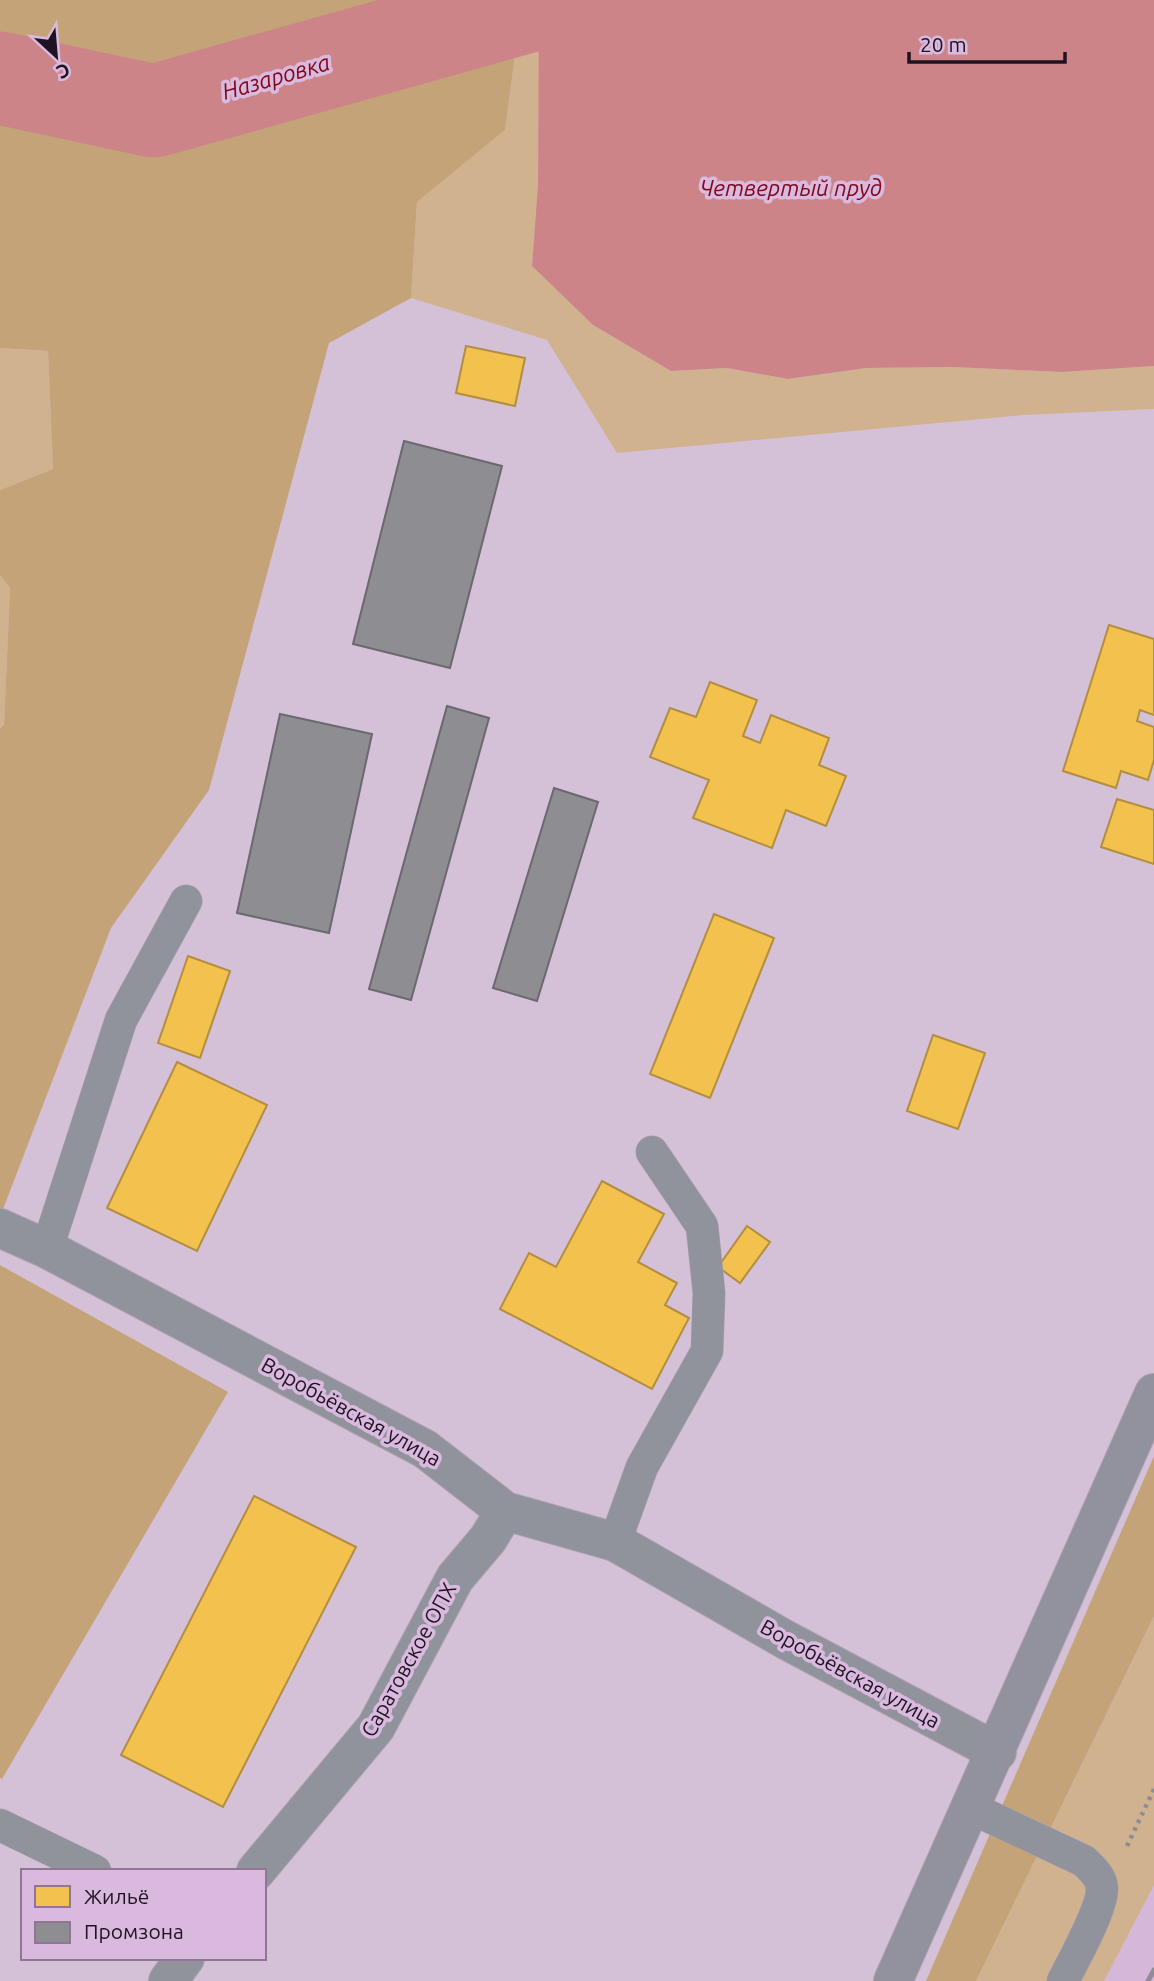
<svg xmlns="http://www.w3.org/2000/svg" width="1154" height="1981" viewBox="0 0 1154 1981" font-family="Ubuntu,sans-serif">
	<rect width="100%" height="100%" fill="#d4c1d7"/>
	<path fill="#d5b7d9" d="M 1154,1885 L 1154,1981 L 1104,1981 Z"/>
	<path fill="#d1b28f" d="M 512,0 L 539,0 L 540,3 L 538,184 L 532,266 L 593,325 L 671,371 L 727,368 L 788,379 L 866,368 L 953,367 L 1062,372 L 1154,366 L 1154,409 L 1024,415 L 617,453 L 547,340 L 411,298 L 417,202 L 505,130 L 518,33 Z
		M 0,348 L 48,351 L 53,469 L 0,490 Z
		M 0,575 L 10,588 L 4,725 L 0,729 Z
		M 1154,1616 L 1154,1885 L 1104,1981 L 976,1981 Z"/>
	<path fill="#c4a379" d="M 0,0 L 512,0 L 518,33 L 505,130 L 417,202 L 411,298 L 329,343 L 209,790 L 111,928 L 0,1217 L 0,729 L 4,725 L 10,588 L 0,575 L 0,490 L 53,469 L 48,351 L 0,348 Z
		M 0,1265 L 228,1392 L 2,1779 L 0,1778 Z
		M 1154,1456 L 1154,1616 L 976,1981 L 926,1981 Z"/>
	<path fill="#cc8489" d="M 539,0 L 1154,0 L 1154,366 L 1062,372 L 953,367 L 866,368 L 788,379 L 727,368 L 671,371 L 593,325 L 532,266 L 538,184 Z"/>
	<path fill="#f2c14e" stroke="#b38d40" stroke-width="2" d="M 466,346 L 525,358 L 515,406 L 456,393 Z
		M 1109,625 L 1154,639 L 1154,715 L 1140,710 L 1137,721 L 1154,727 L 1154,760 L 1148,780 L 1121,771 L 1116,788 L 1063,771 Z
		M 710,682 L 757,700 L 743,736 L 760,743 L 771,715 L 829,738 L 819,765 L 846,776 L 826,826 L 786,810 L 772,848 L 693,818 L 709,780 L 650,757 L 670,708 L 696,717 Z
		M 1117,799 L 1154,810 L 1154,864 L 1101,847 Z
		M 714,914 L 774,938 L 710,1098 L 650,1074 Z
		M 188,956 L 230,971 L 200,1058 L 158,1043 Z
		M 933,1035 L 985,1053 L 958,1129 L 907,1111 Z
		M 177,1062 L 267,1105 L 197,1251 L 107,1208 Z
		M 602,1181 L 664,1214 L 638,1262 L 677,1283 L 665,1305 L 689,1318 L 652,1389 L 500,1309 L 529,1253 L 556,1267 Z
		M 747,1226 L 770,1242 L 740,1283 L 718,1267 Z
		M 254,1496 L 356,1547 L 223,1807 L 121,1755 Z"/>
	<path fill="#8d8d92" stroke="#6c6870" stroke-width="2" d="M 404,441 L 502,466 L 450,668 L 353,644 Z
		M 447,706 L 489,718 L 411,1000 L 369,989 Z
		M 280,714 L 372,734 L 329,933 L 237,913 Z
		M 554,788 L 598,802 L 537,1001 L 493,988 Z"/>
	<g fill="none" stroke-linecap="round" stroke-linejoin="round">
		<path stroke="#cc8489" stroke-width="93" d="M 0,78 L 154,111 L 550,0"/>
		<g stroke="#aea0b1" stroke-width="33">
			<path id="lane" d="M 47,1249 L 121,1020 L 186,901
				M 615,1542 L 642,1467 L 707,1351 L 709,1293 L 702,1226 L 652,1152
				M 971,1808 L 1084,1861 C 1092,1869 1101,1876 1102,1888 C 1103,1908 1073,1961 1063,1981
				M 0,1825 L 95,1871"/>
		</g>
		<g stroke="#aea0b1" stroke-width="40">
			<path id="street" d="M 0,1228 L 47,1249 L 425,1449 L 505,1511 L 615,1542 L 786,1640 L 997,1752
				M 256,1871 L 376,1727 L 455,1578 L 488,1539 L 505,1511
				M 168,1981 L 185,1958"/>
		</g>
		<g stroke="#aea0b1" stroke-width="40">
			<path id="secondary" d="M 893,1981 L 1154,1393"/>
		</g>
		<path stroke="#8a8d95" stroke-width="4.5" stroke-dasharray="3.5 5" stroke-linecap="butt" d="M 1127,1846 L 1154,1789"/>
		<use href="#lane" stroke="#90939c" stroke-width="32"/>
		<use href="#street" stroke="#90939c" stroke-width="38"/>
		<use href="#secondary" stroke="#91929d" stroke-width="38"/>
		<path stroke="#908b97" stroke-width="5" d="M 1148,1981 L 1154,1970"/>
	</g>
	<g text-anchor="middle" stroke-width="7" stroke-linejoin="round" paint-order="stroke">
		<g font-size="21" fill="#1f1321" stroke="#dab9df">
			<text transform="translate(351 1412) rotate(29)" y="7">Воробьёвская улица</text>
			<text transform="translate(409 1660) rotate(-61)" y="7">Саратовское ОПХ</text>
			<text transform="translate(850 1674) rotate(29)" y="7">Воробьёвская улица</text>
		</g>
		<g font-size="23" font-style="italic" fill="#81081a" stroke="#dab9df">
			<text transform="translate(276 77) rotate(-16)" y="8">Назаровка</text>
			<text x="791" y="196">Четвертый пруд</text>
		</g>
	</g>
	<rect x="21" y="1869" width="245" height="91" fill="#dab9df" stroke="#8f7793" stroke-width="2"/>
	<rect x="35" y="1886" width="35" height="21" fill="#f2c14e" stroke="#8f7793" stroke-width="2"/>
	<text x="84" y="1904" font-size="21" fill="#1f1321">Жильё</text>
	<rect x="35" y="1922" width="35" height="21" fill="#8d8d92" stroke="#8f7793" stroke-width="2"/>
	<text x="84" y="1939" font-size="21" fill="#1f1321">Промзона</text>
	<g transform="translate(56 56) rotate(154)" stroke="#dab9df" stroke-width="5" paint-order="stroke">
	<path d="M0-5L12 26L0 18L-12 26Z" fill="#1f1321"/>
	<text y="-10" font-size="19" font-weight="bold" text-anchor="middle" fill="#1f1321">С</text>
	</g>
	<path d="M909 52v10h156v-10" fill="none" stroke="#1f1321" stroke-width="3.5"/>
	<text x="920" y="52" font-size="21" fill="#1f1321" stroke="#dab9df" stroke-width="5" paint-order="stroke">20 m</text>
</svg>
